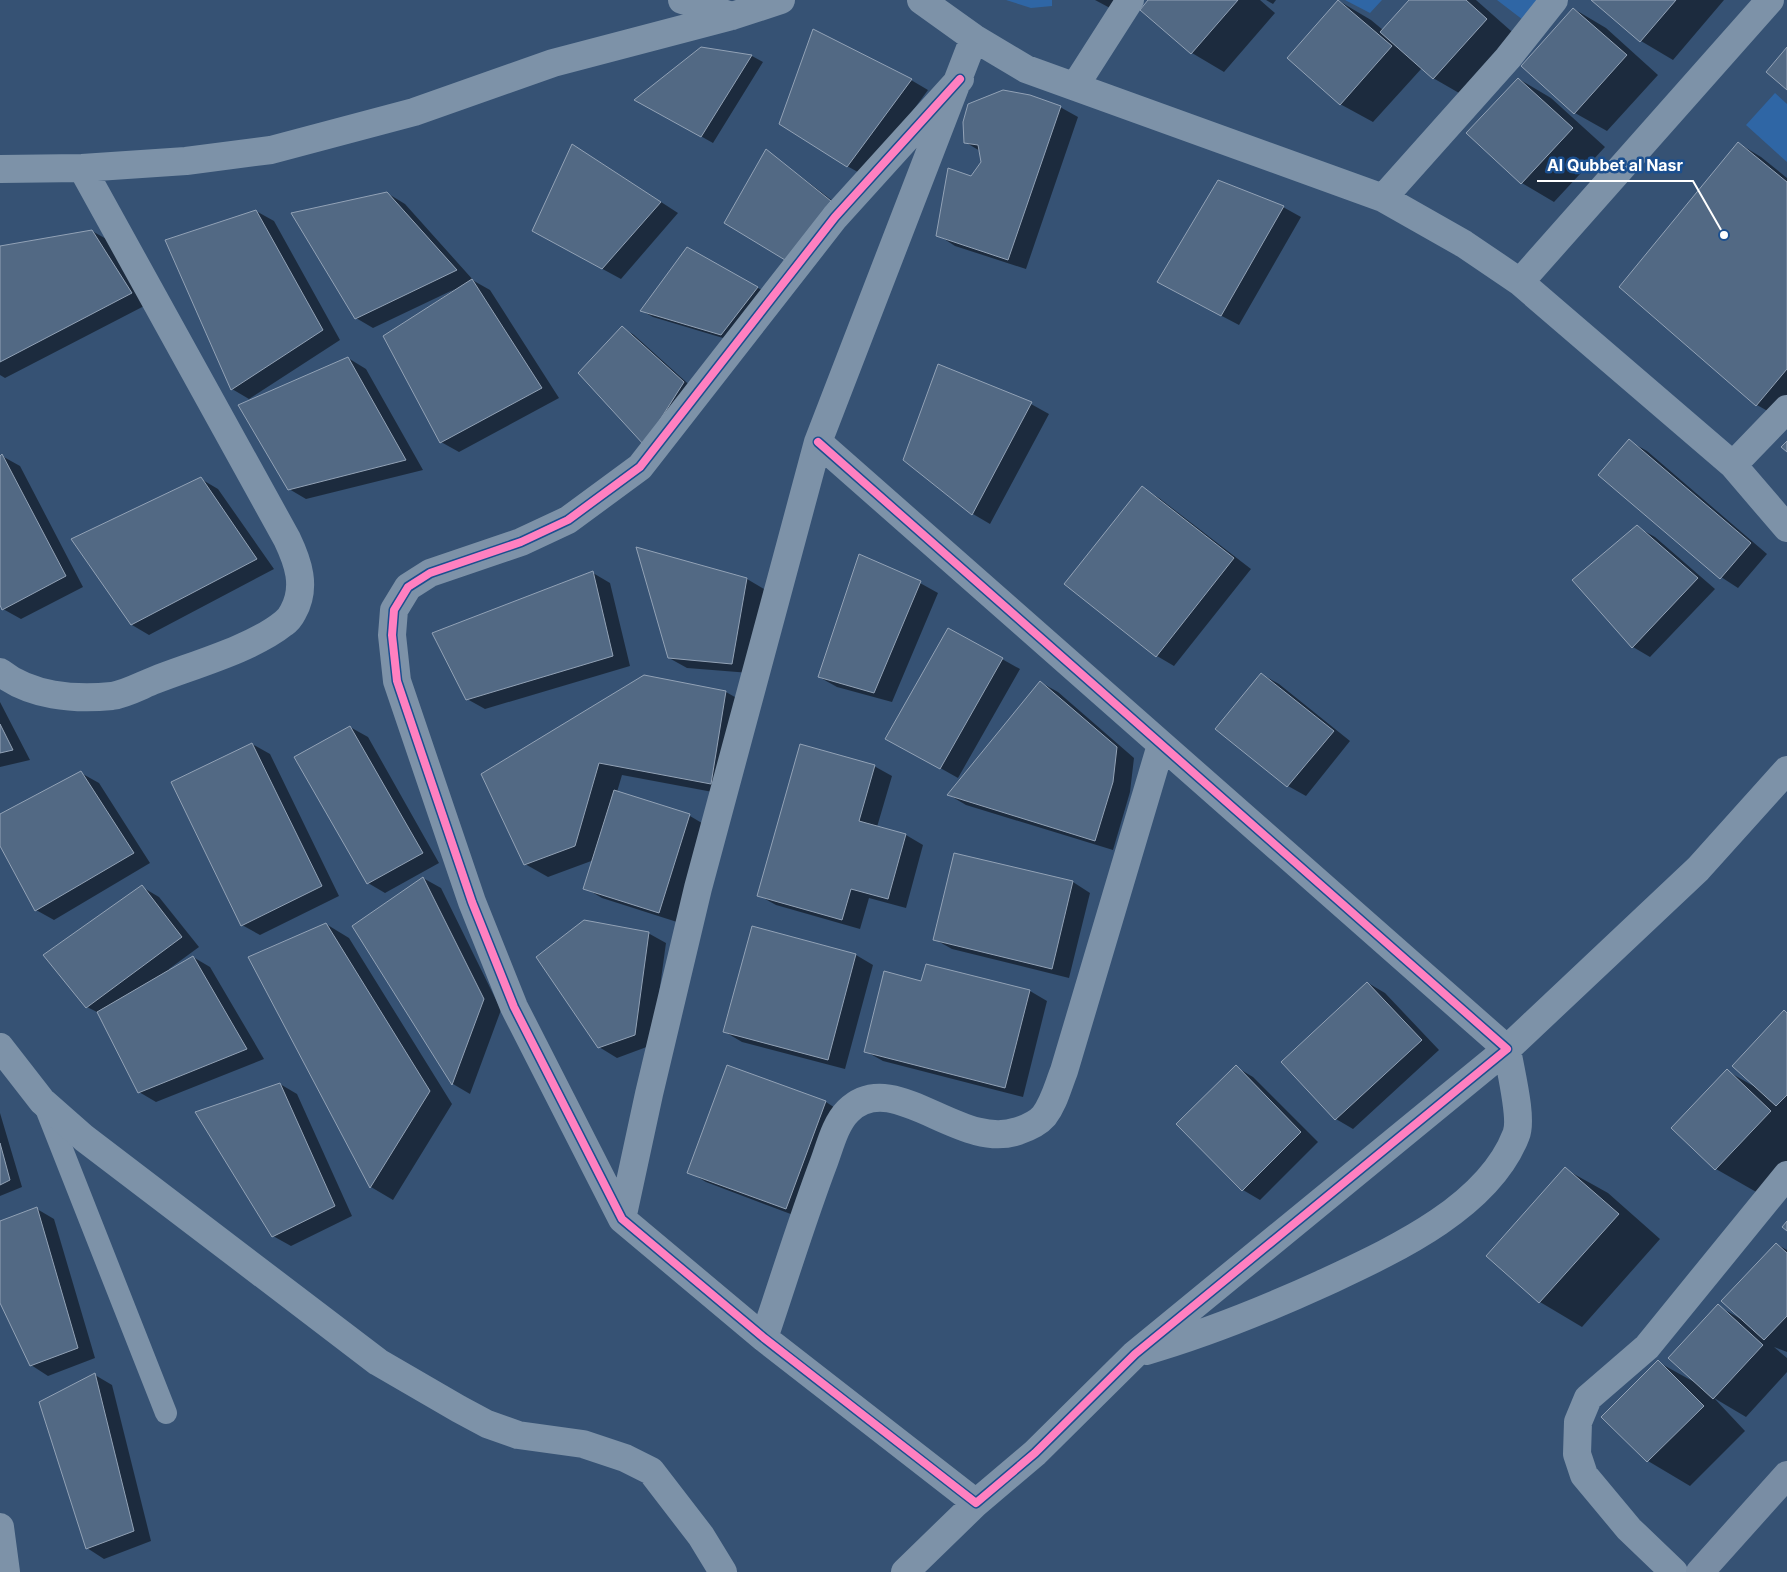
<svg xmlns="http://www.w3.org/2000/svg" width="1787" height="1572" viewBox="0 0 1787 1572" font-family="Inter,sans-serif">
	<rect width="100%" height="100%" fill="#365274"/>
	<path fill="#2f66a5" d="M 1006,0 L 1052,0 L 1052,6 L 1031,8 Z
		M 1345,0 L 1382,0 L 1370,13 Z
		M 1497,0 L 1545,0 L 1531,26 Z
		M 1775,93 L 1787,104 L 1787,162 L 1746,125 Z"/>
	<path fill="#0007" d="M 1095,0 L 1117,0 L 1110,8 Z
		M 1150,0 L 1260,0 L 1275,13 L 1224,72 L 1192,53 L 1141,10 Z
		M 1266,0 L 1276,0 L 1273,4 Z
		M 1411,0 L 1476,0 L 1519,38 L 1466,97 L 1433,78 L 1422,68 L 1373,122 L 1340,104 L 1339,1 L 1371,20 L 1383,30 Z
		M 1593,0 L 1724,0 L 1673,60 L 1641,41 Z
		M 1574,9 L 1606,28 L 1658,75 L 1607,131 L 1575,113 Z
		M 701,49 L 752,56 L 763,62 L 713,143 L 636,100 Z
		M 1519,79 L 1551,98 L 1605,147 L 1554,202 L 1522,183 L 1468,133 Z
		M 911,80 L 928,90 L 865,176 L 847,166 Z
		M 1060,107 L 1078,117 L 1026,269 L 955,246 L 938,235 L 983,163 L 980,151 L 965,142 Z
		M 1738,143 L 1761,157 L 1787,178 L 1787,410 L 1780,418 L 1757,405 L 1620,287 Z
		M 766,150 L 842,208 L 786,259 Z
		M 590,156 L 678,213 L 621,279 L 551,241 Z
		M 387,193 L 405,204 L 474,281 L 490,290 L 559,398 L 459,452 L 441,442 L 384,337 L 455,289 L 373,328 L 356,318 Z
		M 1283,207 L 1301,217 L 1239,325 L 1176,292 Z
		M 256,211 L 274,221 L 340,340 L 249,399 L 232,389 Z
		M 92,231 L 110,241 L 148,304 L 5,378 L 0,375 L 0,247 Z
		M 687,249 L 769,294 L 733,341 L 653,317 L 642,311 Z
		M 623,328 L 634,335 L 695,390 L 656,451 Z
		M 348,358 L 366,369 L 423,470 L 306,499 L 289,489 Z
		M 939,365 L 1031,404 L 1049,414 L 990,524 L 973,514 L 904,459 Z
		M 1629,441 L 1647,451 L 1767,554 L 1738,588 L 1721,577 Z
		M 2,456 L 20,466 L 83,587 L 21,619 L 3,609 L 0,603 L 0,457 Z
		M 201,479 L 218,489 L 274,569 L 149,635 L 132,625 Z
		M 1142,488 L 1159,498 L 1251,569 L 1174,666 L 1157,656 Z
		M 1637,527 L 1655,537 L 1715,589 L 1650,657 L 1633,647 Z
		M 638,549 L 747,579 L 764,589 L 750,673 L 687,668 L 669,658 Z
		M 593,573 L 610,583 L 630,666 L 485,709 L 467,699 Z
		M 920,583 L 938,593 L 892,702 L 837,687 L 819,677 Z
		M 1002,659 L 1020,669 L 958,778 L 887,738 Z
		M 1261,674 L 1279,684 L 1350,741 L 1306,796 L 1288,786 L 1217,729 Z
		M 644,677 L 726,692 L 749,705 L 734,796 L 622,775 L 617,792 L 690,816 L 707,826 L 677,922 L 602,898 L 585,888 L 594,860 L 548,877 L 525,864 Z
		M 1040,682 L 1058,692 L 1134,758 L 1130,792 L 1113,850 L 966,805 L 949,795 Z
		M 0,702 L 30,760 L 0,767 Z
		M 350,727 L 368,737 L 439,863 L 385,893 L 368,883 Z
		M 252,744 L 270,754 L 339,896 L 260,935 L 242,925 Z
		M 874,766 L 892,776 L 877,827 L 906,835 L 923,845 L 906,908 L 869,898 L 860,929 L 776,905 L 758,895 Z
		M 81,773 L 99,783 L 150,863 L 54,920 L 36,910 L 0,843 L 0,815 Z
		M 423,878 L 441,888 L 501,1010 L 470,1094 L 453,1084 L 354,926 Z
		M 1073,882 L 1090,893 L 1069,978 L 952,949 L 934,939 Z
		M 142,887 L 159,897 L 199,947 L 169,969 L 170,970 L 193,957 L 210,967 L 264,1059 L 156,1102 L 139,1092 L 99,1013 L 87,1007 Z
		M 326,924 L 349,938 L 452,1104 L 393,1200 L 371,1187 L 250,958 Z
		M 648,933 L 666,943 L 652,1045 L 617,1058 L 599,1047 Z
		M 856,955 L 873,965 L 845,1069 L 742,1042 L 725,1032 Z
		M 922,983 L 1030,991 L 1047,1001 L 1023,1097 L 883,1061 L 865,1051 Z
		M 1368,983 L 1385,993 L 1439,1050 L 1353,1129 L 1336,1119 L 1283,1062 Z
		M 1787,1013 L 1787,1163 L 1758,1193 L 1716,1169 L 1727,1071 L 1757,1088 Z
		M 728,1066 L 826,1102 L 843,1113 L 804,1219 L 706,1182 L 689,1172 Z
		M 1236,1067 L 1253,1077 L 1318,1142 L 1260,1200 L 1243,1190 Z
		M 280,1084 L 297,1094 L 352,1216 L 291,1246 L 273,1236 Z
		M 0,1113 L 22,1187 L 0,1196 Z
		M 1565,1169 L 1608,1193 L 1660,1239 L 1582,1327 L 1540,1302 L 1488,1256 Z
		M 37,1209 L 54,1219 L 95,1358 L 48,1376 L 31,1365 L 0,1300 L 0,1222 Z
		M 1776,1244 L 1787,1250 L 1787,1352 L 1774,1347 L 1787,1358 L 1787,1372 L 1746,1417 L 1714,1398 L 1745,1431 L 1690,1486 L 1648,1461 L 1603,1417 L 1658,1362 L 1696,1383 L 1718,1306 L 1741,1319 Z
		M 95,1375 L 112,1385 L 151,1541 L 104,1559 L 87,1548 Z"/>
	<path fill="#526984" stroke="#92a2b6" d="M 1148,0 L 1238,0 L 1191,54 L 1140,10 Z
		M 1338,0 L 1392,46 L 1340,105 L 1287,58 Z
		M 1409,0 L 1466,0 L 1487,19 L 1433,79 L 1380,32 Z
		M 1591,0 L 1676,0 L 1640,42 Z
		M 1573,8 L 1627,55 L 1574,114 L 1521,66 Z
		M 813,29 L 912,79 L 847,167 L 779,124 Z
		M 701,47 L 752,55 L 701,137 L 634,100 Z
		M 1787,47 L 1787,90 L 1766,72 Z
		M 1518,78 L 1573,128 L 1521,184 L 1466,133 Z
		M 1003,90 L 1030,95 L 1061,106 L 1008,260 L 936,236 L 948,168 L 971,176 L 981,162 L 978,145 L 964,143 L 963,122 L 968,104 Z
		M 1738,142 L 1787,182 L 1787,369 L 1756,406 L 1619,287 Z
		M 572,144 L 661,202 L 602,269 L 532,231 Z
		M 766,149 L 831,201 L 785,260 L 724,223 Z
		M 1218,180 L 1284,206 L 1221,316 L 1157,282 Z
		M 387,192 L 457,270 L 355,319 L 291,213 Z
		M 256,210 L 323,330 L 231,390 L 165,240 Z
		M 92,230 L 132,293 L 0,362 L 0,246 Z
		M 687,247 L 758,287 L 721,335 L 640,311 Z
		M 472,279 L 542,388 L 440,443 L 383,336 Z
		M 622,326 L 684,382 L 644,445 L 578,373 Z
		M 348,357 L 406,460 L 288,490 L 238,405 Z
		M 938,364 L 1032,402 L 972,515 L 903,460 Z
		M 1629,439 L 1751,543 L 1720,579 L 1598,475 Z
		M 1787,441 L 1787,452 L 1781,447 Z
		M 2,454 L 66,576 L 2,610 L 0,605 L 0,456 Z
		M 201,477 L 257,559 L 131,625 L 71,539 Z
		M 1142,486 L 1234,558 L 1156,657 L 1064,584 Z
		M 1637,525 L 1698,578 L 1632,648 L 1572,580 Z
		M 636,547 L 747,578 L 732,664 L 668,658 Z
		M 859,554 L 921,581 L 874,693 L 818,677 Z
		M 593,571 L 613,656 L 466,700 L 432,633 Z
		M 948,628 L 1003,658 L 940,769 L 885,739 Z
		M 1261,673 L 1334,731 L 1287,787 L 1215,729 Z
		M 644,675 L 726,691 L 711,784 L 599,763 L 575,846 L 524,865 L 481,774 Z
		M 1040,681 L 1117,747 L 1113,782 L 1095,841 L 947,795 Z
		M 0,724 L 13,750 L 0,753 Z
		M 350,726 L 423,853 L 367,884 L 294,757 Z
		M 252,743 L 322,886 L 241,926 L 171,782 Z
		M 800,744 L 875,765 L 859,821 L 906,834 L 888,899 L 851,889 L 842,920 L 757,896 Z
		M 81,771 L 134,853 L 35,911 L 0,846 L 0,814 Z
		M 614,790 L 690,814 L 659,913 L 583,889 Z
		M 954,853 L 1073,881 L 1052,969 L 933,940 Z
		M 423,877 L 484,999 L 452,1085 L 352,926 Z
		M 142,885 L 182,937 L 86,1008 L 43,955 Z
		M 584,920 L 649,932 L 635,1035 L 598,1048 L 536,957 Z
		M 326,923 L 430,1091 L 370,1188 L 248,957 Z
		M 752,926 L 856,954 L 828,1060 L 723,1032 Z
		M 193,956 L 247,1049 L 138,1093 L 97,1012 Z
		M 926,964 L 1030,990 L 1005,1088 L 864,1052 L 884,971 L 921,981 Z
		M 1367,982 L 1422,1040 L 1335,1120 L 1281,1062 Z
		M 1784,1010 L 1787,1013 L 1787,1095 L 1776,1106 L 1732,1066 Z
		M 727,1065 L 826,1101 L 786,1209 L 687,1173 Z
		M 1236,1065 L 1301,1132 L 1242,1191 L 1176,1124 Z
		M 1727,1069 L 1771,1111 L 1715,1170 L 1671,1128 Z
		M 280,1083 L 335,1206 L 272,1237 L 195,1112 Z
		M 0,1143 L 10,1180 L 0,1185 Z
		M 1565,1167 L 1619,1214 L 1539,1303 L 1486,1256 Z
		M 37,1207 L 78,1348 L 30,1366 L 0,1303 L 0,1221 Z
		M 1787,1221 L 1787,1231 L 1782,1227 Z
		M 1776,1243 L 1787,1253 L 1787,1316 L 1764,1340 L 1721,1301 Z
		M 1718,1304 L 1763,1345 L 1713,1399 L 1668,1358 Z
		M 1658,1360 L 1704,1406 L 1647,1462 L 1601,1417 Z
		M 95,1373 L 134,1531 L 86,1549 L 39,1402 Z"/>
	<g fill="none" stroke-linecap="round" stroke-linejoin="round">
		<path stroke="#7d92a8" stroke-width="22" d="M 43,1101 L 166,1413"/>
		<path stroke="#7d92a8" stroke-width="28" d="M 682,0 L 732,16
			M 921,0 L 974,38 L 1026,69 L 1383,198 L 1464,244 L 1520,282 L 1733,465 L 1787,528
			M 1075,86 L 1130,0
			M 0,169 L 82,168 L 186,161 L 271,150 L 414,112 L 553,63 L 732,16 L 781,0
			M 1383,198 L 1508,58 L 1554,0
			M 1520,282 L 1770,0
			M 818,442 L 1507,1049 L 1135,1354 L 1035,1453 L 976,1503 L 764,1338 L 622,1219 L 514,1007 L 472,902 L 397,681 L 392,635 L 394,610 L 408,587 L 430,573 L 521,542 L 568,520 L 640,467 L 835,217 L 960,79
			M 1733,465 L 1787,409
			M 0,672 C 30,696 74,700 112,696 C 126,694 142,685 155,680 C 193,665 252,649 284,623 C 287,621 291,616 293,612 C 307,587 298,562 287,539 L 82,168
			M 0,1047 L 42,1101 L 84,1138 L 378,1362 L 459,1409 L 487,1424 L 518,1435 L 583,1444 L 625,1458 L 651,1471 L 701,1536 L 723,1572
			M 622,1219 L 649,1094 L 698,888 L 818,442 L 974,38
			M 764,1338 C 784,1279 802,1220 824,1162 C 830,1146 835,1124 848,1111 C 893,1066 960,1152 1018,1131 C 1027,1128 1038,1123 1044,1116 C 1054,1103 1058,1086 1064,1071 L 1161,745
			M 1146,1351 C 1208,1333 1267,1309 1326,1282 C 1392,1251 1488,1208 1516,1135 C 1523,1119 1510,1069 1507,1049 L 1698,869 L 1787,770
			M 0,1527 L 6,1572
			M 905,1572 L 976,1503
			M 1674,1572 L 1629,1529 L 1584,1475 L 1577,1454 L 1578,1422 L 1588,1398 L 1647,1347 L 1787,1175"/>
		<path stroke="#798da4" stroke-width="28" d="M 1700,1572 L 1787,1475"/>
		<g stroke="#1b4f8f" stroke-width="11">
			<path id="cycleway" d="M 818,442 L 1507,1049 L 1135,1354 L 1035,1453 L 976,1503 L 764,1338 L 622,1219 L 514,1007 L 472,902 L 397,681 L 392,635 L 394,610 L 408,587 L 430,573 L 521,542 L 568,520 L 640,467 L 835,217 L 960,79"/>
		</g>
		<use href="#cycleway" stroke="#ff80c0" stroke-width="8"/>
	</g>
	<path fill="none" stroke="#fff" stroke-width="2" d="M1724 235L1693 181H1537"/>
	<circle fill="#fff" stroke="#1b4f8f" stroke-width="2" cx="1724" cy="235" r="5"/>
	<g font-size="16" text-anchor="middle" font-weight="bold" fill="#fff" stroke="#1b4f8f" stroke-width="5" stroke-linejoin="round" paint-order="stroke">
		<text x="1615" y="171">Al Qubbet al Nasr</text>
	</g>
</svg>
